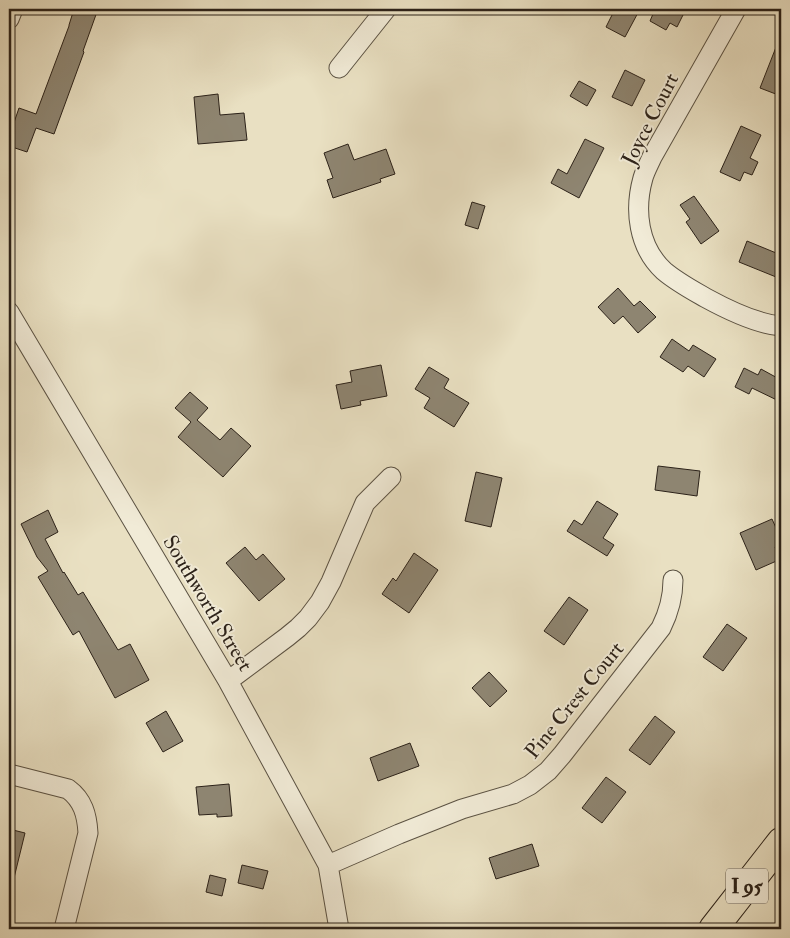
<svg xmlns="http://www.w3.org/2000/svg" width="790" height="938" viewBox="0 0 790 938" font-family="'IM FELL Double Pica',serif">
	<rect width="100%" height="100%" fill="#e9e0c2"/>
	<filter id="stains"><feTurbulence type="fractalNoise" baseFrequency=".004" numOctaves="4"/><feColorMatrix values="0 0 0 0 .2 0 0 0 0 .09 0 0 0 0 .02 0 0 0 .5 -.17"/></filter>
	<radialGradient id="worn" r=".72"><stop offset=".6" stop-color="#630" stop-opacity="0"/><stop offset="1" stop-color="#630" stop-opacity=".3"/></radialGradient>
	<path fill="#8e8571" stroke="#2c2219" d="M 74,9 L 98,9 L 83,51 L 84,52 L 54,134 L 36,128 L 27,152 L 9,146 L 9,137 L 19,108 L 36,114 L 69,26 L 69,25 Z
		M 615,9 L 640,9 L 625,37 L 606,27 Z
		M 643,9 L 686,9 L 677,27 L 670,23 L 666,30 L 650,21 L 653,14 Z
		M 780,37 L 781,37 L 781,96 L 760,88 Z
		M 625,70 L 645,80 L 632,106 L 612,97 Z
		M 579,81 L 596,90 L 587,106 L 570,96 Z
		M 218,94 L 220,115 L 244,113 L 247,140 L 198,144 L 194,97 Z
		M 741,126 L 761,135 L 750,158 L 758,162 L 752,175 L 744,172 L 740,181 L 720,172 Z
		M 585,139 L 604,148 L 579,198 L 551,183 L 558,169 L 567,174 Z
		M 348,144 L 354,160 L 386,149 L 395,174 L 380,179 L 381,182 L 333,198 L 327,180 L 333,178 L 324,153 Z
		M 694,196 L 719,231 L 701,244 L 686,222 L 690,219 L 680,205 Z
		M 472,202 L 485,206 L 478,229 L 465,225 Z
		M 747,241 L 781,255 L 781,279 L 739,262 Z
		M 618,288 L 634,306 L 640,301 L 656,317 L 638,333 L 623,316 L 614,324 L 598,307 Z
		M 672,339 L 689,351 L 693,345 L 716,359 L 704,377 L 688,366 L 683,372 L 660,357 Z
		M 381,365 L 387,396 L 360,401 L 361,405 L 341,409 L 336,385 L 352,382 L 350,371 Z
		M 429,367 L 449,379 L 444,388 L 469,403 L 454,427 L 424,408 L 430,398 L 415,389 Z
		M 744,368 L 758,375 L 761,369 L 781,380 L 781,402 L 752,388 L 749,394 L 735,387 Z
		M 190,392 L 208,408 L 197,420 L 220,440 L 231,428 L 251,446 L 223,477 L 178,437 L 191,422 L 175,408 Z
		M 658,466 L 700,471 L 697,496 L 655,490 Z
		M 476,472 L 502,478 L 491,527 L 465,521 Z
		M 597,501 L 618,514 L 603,538 L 614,545 L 607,556 L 567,531 L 574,520 L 582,525 Z
		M 48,510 L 58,532 L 45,539 L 63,573 L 64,572 L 78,595 L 83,592 L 118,650 L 130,644 L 149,680 L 115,698 L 79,631 L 73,635 L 38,577 L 48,571 L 37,557 L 21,524 Z
		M 772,519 L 781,539 L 781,544 L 775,547 L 781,559 L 756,570 L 740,533 Z
		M 245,547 L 256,560 L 263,554 L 285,579 L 259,601 L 226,563 Z
		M 414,553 L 438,570 L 409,613 L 382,594 L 393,578 L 396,581 Z
		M 569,597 L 588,610 L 564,645 L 544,631 Z
		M 727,624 L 747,638 L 723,671 L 703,657 Z
		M 489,672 L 507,691 L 490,707 L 472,688 Z
		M 166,711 L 183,741 L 163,752 L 146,723 Z
		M 655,716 L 675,732 L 650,765 L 629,750 Z
		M 410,743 L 419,766 L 378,781 L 370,758 Z
		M 606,777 L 626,792 L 602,823 L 582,808 Z
		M 229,784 L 232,816 L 217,817 L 217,814 L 199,815 L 196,787 Z
		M 9,829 L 25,833 L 14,878 L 9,877 Z
		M 532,844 L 539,866 L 496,879 L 489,858 Z
		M 242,865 L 268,871 L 263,889 L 238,883 Z
		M 210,875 L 226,879 L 222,896 L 206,892 Z"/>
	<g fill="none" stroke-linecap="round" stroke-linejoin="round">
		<g stroke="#5b5243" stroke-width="21">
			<path id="minor" d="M 736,9 L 652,157 C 649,164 645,171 643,178 C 634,210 638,247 664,271 C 677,282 692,290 706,298 C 728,310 756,324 781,326
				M 9,19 L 13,9
				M 339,68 L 386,9
				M 9,312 L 228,681 L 328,865 L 339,929
				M 228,681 L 287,637 L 298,628 L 308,618 L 320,602 L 331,582 L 365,503 L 391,477
				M 9,774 L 68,789 C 83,800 87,815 88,833 L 64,929
				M 328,865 L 399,834 L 462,809 L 513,794 L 530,785 L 548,771 L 562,755 L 661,628 C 669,612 673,598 673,580"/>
		</g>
		<g stroke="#2c2219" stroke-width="30">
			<path id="highway" d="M 713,929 L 781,842"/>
		</g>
		<use href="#minor" stroke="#f1ebd7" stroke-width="19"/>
		<use href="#highway" stroke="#e9e0c2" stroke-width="28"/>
	</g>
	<g text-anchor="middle" stroke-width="4" stroke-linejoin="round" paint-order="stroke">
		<rect fill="#f1ebd7" stroke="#675e52" stroke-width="1" x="726" y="868.5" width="42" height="35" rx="4"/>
		<g font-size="20" font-weight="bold" fill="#2c2219">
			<text x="747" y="893">I 95</text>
		</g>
		<g font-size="21" fill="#2c2219" stroke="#f1ebd7">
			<text transform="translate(650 119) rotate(-63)" y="7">Joyce Court</text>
			<text transform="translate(208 603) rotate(59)" y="7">Southworth Street</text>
			<text transform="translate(574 700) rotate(-51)" y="7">Pine Crest Court</text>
		</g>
	</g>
	<rect width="790" height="938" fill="none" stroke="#e9e0c2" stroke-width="30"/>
	<rect x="10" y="10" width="770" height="918" fill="none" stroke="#2c2219" stroke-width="2.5"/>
	<rect x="15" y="15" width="760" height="908" fill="none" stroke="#2c2219"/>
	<rect width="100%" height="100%" filter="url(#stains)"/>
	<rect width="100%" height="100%" fill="url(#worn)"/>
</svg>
